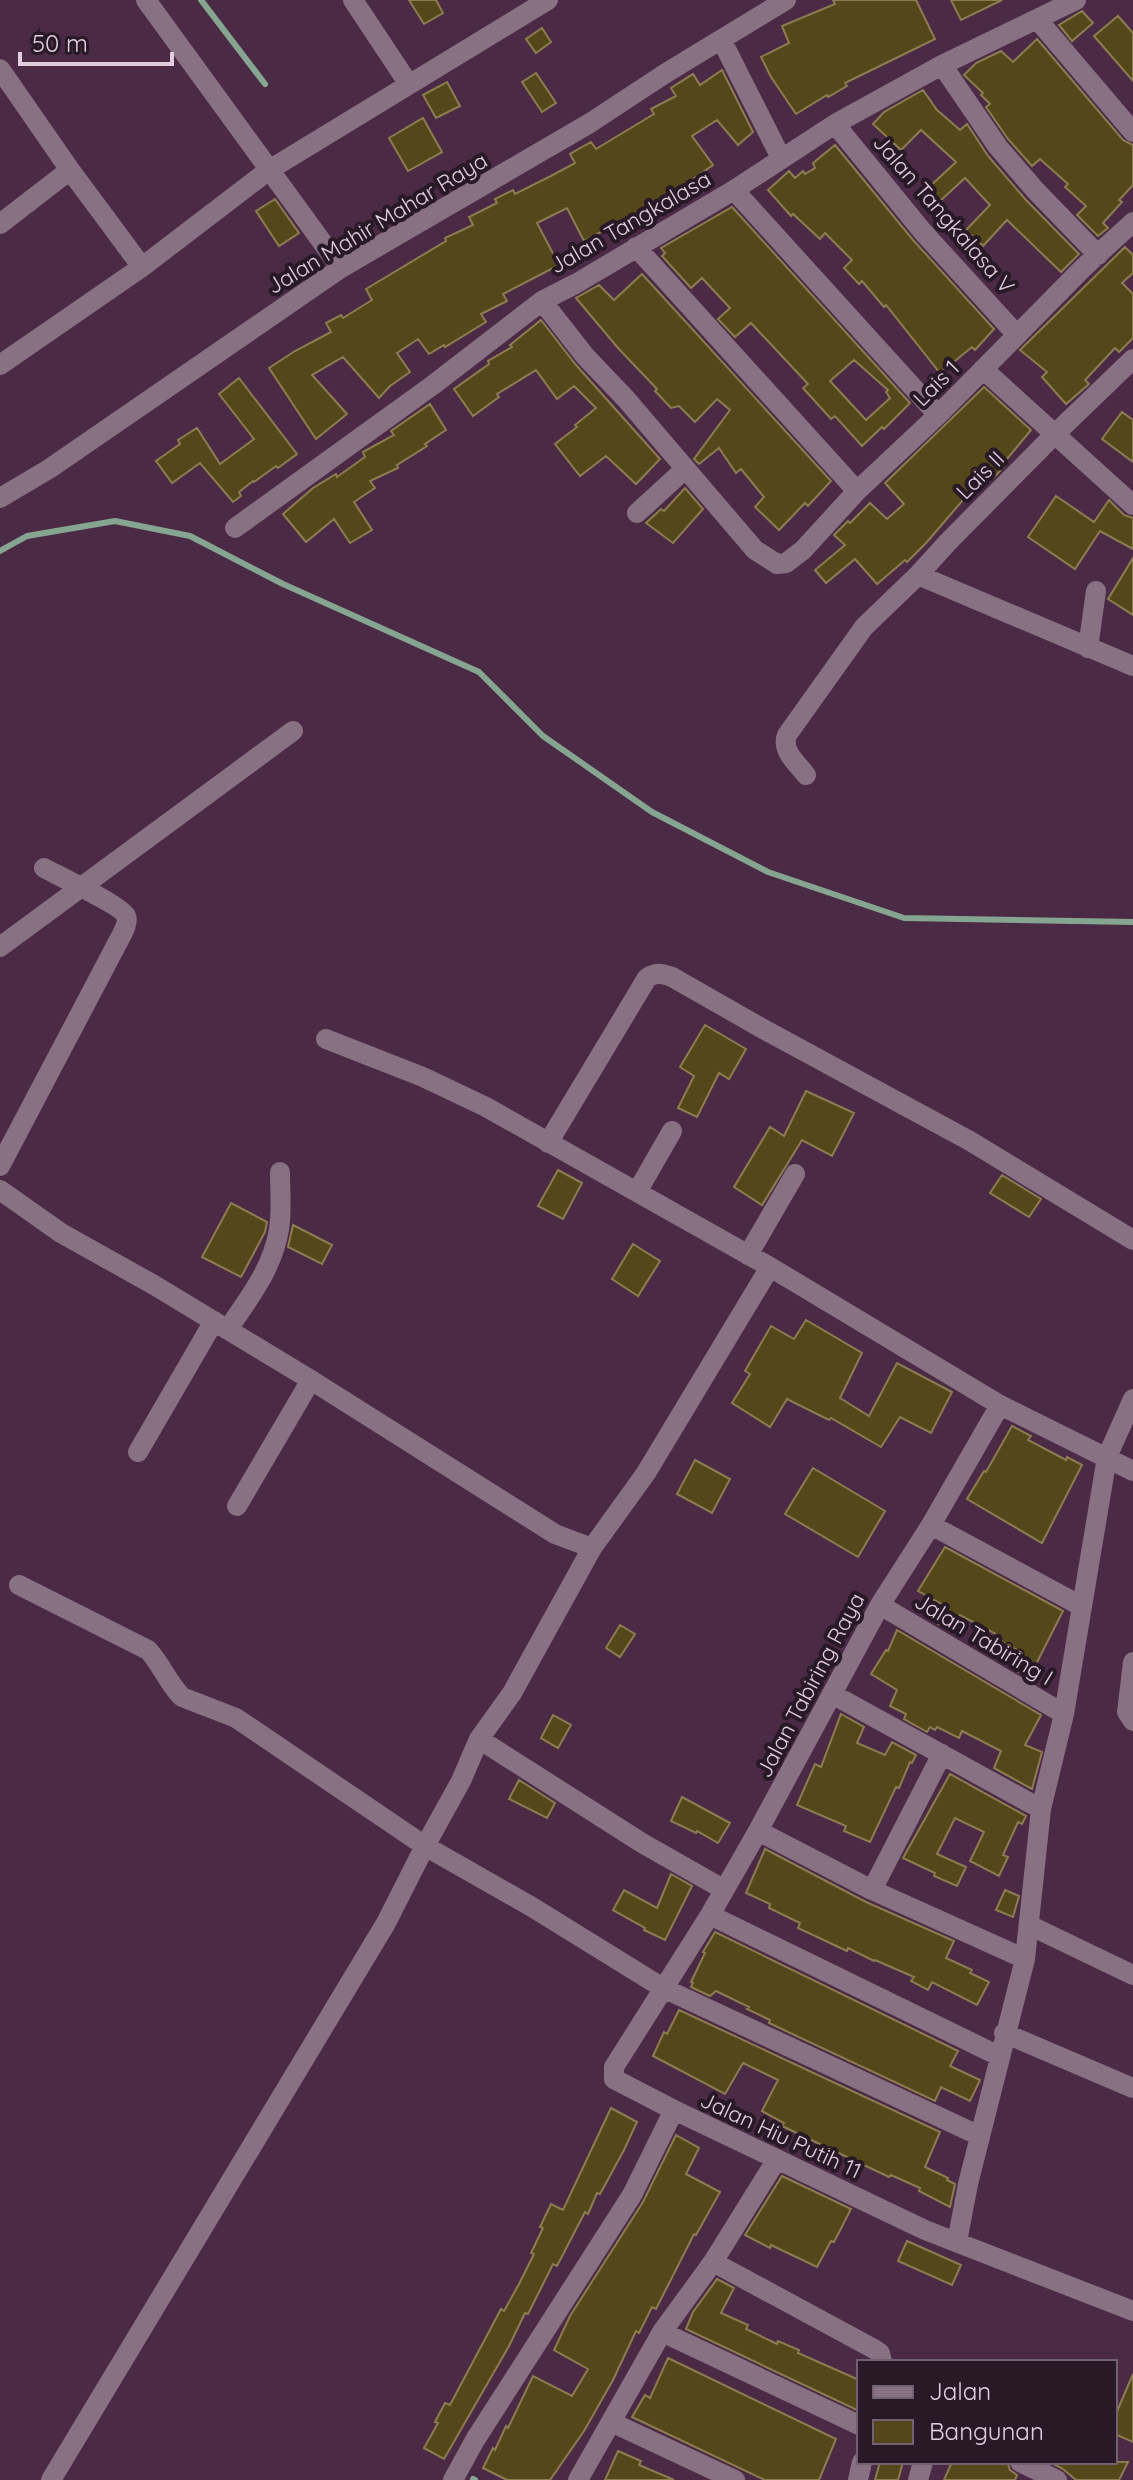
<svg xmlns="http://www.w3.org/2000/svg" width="1133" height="2480" viewBox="0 0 1133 2480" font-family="Quicksand,sans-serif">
	<rect width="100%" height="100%" fill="#4b2a46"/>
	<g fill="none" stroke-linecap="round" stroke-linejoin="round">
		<path stroke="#86a590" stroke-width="6" d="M 201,0 L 265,84
			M 0,551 L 27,536 L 115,521 L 190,536 L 283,584 L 479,672 L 543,736 L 652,812 L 768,872 L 904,918 L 1133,922
			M 473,2479 L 475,2480"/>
	</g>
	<path fill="#544719" stroke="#8c7d50" stroke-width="2" fill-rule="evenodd" d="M 409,0 L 436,0 L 443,13 L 424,24 Z
		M 833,0 L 916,0 L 935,39 L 845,83 L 847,86 L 828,97 L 827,95 L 796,114 L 771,77 L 761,57 L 789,43 L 782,26 L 835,4 Z
		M 951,0 L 1002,0 L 961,20 Z
		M 1082,11 L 1093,23 L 1072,41 L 1059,25 Z
		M 1118,16 L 1133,33 L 1133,81 L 1094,36 Z
		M 542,28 L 551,42 L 536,53 L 526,39 Z
		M 1037,39 L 1123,140 L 1133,145 L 1133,185 L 1119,200 L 1122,202 L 1103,223 L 1108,228 L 1098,236 L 1077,215 L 1086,206 L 1065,187 L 1068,184 L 1040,159 L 1032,166 L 1008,139 L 986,107 L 990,104 L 981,95 L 983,93 L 964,75 L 976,63 L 1001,51 L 1013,62 Z
		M 722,70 L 753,132 L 738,145 L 717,120 L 692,136 L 713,165 L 686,184 L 687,187 L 670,196 L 669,193 L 632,216 L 634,219 L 612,231 L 610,227 L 584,241 L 567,208 L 537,223 L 559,265 L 503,294 L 507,301 L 481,314 L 486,322 L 445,347 L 444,345 L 429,354 L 418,339 L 397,353 L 410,372 L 390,386 L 379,398 L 343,357 L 312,375 L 347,414 L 316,439 L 269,368 L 295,351 L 331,332 L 326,323 L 341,315 L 343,318 L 372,300 L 366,289 L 446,241 L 445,238 L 473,225 L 469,217 L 497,203 L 495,199 L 513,190 L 515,194 L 551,176 L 575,163 L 570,154 L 591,142 L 596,149 L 654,114 L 651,109 L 676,96 L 671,88 L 693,74 L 700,85 Z
		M 536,73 L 556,103 L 542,112 L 522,82 Z
		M 447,82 L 460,106 L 436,118 L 423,95 Z
		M 923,90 L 937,110 L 960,130 L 967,124 L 988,156 L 1026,200 L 1079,254 L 1061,272 L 1007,220 L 983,246 L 966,230 L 990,205 L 965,178 L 939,202 L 927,189 L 956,162 L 921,130 L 901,150 L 873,124 L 884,112 Z
		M 423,118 L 442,152 L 408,171 L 389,138 Z
		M 835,145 L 913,240 L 994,329 L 975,350 L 972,347 L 940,373 L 886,305 L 884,307 L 862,281 L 859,284 L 844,268 L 852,260 L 825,233 L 820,239 L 793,214 L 791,216 L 768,190 L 789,171 L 795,178 L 803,171 L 805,174 L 815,168 L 813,163 Z
		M 275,199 L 299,233 L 279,246 L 256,211 Z
		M 732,207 L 910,403 L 884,429 L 882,427 L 862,446 L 835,416 L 831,419 L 803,388 L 808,384 L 751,323 L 735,337 L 718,319 L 730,308 L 702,278 L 691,288 L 662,256 L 665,253 L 661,248 ZM 854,360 L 888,390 L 886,392 L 890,398 L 866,420 L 830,381 Z
		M 1125,247 L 1133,255 L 1133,273 L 1122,283 L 1133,294 L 1133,338 L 1119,352 L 1115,348 L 1085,380 L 1089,384 L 1066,404 L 1042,377 L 1047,372 L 1020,350 Z
		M 642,274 L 831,481 L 808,506 L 805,503 L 779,530 L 755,507 L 764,497 L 741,469 L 736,473 L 719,448 L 699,464 L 694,459 L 730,410 L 717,399 L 695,422 L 679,406 L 671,408 L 655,391 L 657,389 L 618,348 L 576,298 L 599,285 L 614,300 Z
		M 541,320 L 576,365 L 660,459 L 636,484 L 606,456 L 580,476 L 555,444 L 577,427 L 575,425 L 596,408 L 574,386 L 557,399 L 536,370 L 497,394 L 499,397 L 473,416 L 454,389 L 489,364 L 488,361 L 512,347 L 510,345 Z
		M 239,378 L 297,454 L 278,468 L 276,466 L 254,482 L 253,481 L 239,492 L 241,496 L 233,502 L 200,463 L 172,483 L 156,461 L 180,444 L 178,440 L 197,428 L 220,464 L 254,439 L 219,394 Z
		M 984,387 L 1031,430 L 1002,465 L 1004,466 L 1000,471 L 993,478 L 986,473 L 927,542 L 907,562 L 905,560 L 877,584 L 855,559 L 826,583 L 815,570 L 845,545 L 834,535 L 848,521 L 850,523 L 870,503 L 887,519 L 904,504 L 885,483 Z
		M 430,404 L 446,430 L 425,444 L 427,446 L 397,465 L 398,468 L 370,481 L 375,488 L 354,502 L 372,530 L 350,543 L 334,519 L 306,542 L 283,514 L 313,488 L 336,474 L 337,477 L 365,457 L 363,452 L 394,435 L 391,431 Z
		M 1122,412 L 1133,420 L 1133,462 L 1102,439 Z
		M 685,488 L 703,509 L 673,543 L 646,523 L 661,509 L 664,511 Z
		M 1056,496 L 1094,522 L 1109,500 L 1124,515 L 1133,518 L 1133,549 L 1100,531 L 1075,569 L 1028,537 Z
		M 1133,558 L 1133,615 L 1108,599 Z
		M 705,1025 L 746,1049 L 729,1079 L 719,1073 L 697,1117 L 678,1108 L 694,1076 L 680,1067 Z
		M 806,1091 L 854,1113 L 832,1156 L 802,1140 L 762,1205 L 734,1187 L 770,1127 L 784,1136 Z
		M 558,1170 L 582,1183 L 563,1219 L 538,1206 Z
		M 1002,1175 L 1041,1199 L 1029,1217 L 990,1193 Z
		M 231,1203 L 267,1222 L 265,1232 L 241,1277 L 202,1257 Z
		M 293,1225 L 332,1245 L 322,1264 L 288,1247 Z
		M 633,1244 L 660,1261 L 638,1296 L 612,1279 Z
		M 806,1320 L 862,1353 L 840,1398 L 869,1416 L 897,1363 L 952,1392 L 931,1433 L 900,1417 L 881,1447 L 831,1418 L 829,1420 L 787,1399 L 770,1427 L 732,1403 L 750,1374 L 745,1371 L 771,1326 L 794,1339 Z
		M 1012,1426 L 1031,1436 L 1028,1440 L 1066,1460 L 1067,1457 L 1082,1465 L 1042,1543 L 967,1499 L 984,1471 L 986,1472 Z
		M 695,1460 L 730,1479 L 712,1513 L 677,1494 Z
		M 813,1468 L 885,1511 L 858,1557 L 785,1514 Z
		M 945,1547 L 1063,1611 L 1029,1678 L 1014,1669 L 1022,1653 L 996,1638 L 998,1635 L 960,1615 L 952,1632 L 937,1623 L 945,1606 L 918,1591 Z
		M 620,1625 L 635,1634 L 620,1657 L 606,1648 Z
		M 897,1630 L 1041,1715 L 1025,1745 L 1042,1752 L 1032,1789 L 994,1768 L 1001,1751 L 962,1731 L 959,1738 L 937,1727 L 935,1730 L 930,1727 L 927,1732 L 904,1719 L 906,1714 L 890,1706 L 897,1690 L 871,1674 L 886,1650 L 888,1651 Z
		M 841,1714 L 864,1727 L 857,1743 L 885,1755 L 892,1742 L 916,1755 L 912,1763 L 910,1762 L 899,1788 L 896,1787 L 870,1842 L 844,1831 L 846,1826 L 797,1805 L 815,1764 L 821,1767 Z
		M 553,1715 L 571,1725 L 558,1748 L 541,1738 Z
		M 950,1774 L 1026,1816 L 1022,1824 L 1018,1822 L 1003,1855 L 1008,1857 L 999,1876 L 970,1861 L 984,1832 L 955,1818 L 937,1854 L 966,1867 L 957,1886 L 934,1876 L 935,1873 L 903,1858 Z
		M 519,1780 L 555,1803 L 547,1818 L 509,1799 Z
		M 682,1797 L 730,1823 L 718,1843 L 697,1831 L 696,1833 L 671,1821 Z
		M 765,1849 L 866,1902 L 954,1941 L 946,1958 L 972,1970 L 970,1973 L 989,1982 L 977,2005 L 932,1982 L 928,1990 L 911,1981 L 914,1977 L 875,1960 L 874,1961 L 848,1948 L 847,1951 L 798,1928 L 800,1923 L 769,1908 L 770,1904 L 746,1893 Z
		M 671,1874 L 692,1886 L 665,1940 L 644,1930 L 645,1928 L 613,1910 L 624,1890 L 657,1908 Z
		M 1005,1890 L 1019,1896 L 1013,1917 L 996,1910 Z
		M 715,1932 L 958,2051 L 950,2066 L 980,2080 L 970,2101 L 941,2087 L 935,2101 L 769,2023 L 770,2020 L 747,2009 L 749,2007 L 716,1991 L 710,1996 L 691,1987 L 693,1983 L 691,1982 L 705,1953 L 703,1952 Z
		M 679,2010 L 940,2132 L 925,2167 L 948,2178 L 947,2180 L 955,2184 L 950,2207 L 919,2191 L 920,2188 L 891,2175 L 889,2177 L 782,2126 L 784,2123 L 762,2111 L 778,2080 L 743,2063 L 725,2094 L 653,2056 L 664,2032 L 667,2034 Z
		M 611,2108 L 637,2122 L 624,2150 L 600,2194 L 597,2193 L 588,2214 L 585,2212 L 557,2266 L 553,2264 L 528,2314 L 525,2313 L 509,2346 L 444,2459 L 424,2448 L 438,2423 L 435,2422 L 445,2403 L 450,2405 L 501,2309 L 504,2311 L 519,2284 L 534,2254 L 531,2253 L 543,2228 L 540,2227 L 551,2204 L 563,2210 Z
		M 676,2135 L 699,2148 L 686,2174 L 720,2192 L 696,2235 L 694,2234 L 656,2309 L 652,2307 L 639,2333 L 636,2331 L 613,2380 L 584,2431 L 550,2480 L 507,2480 L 483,2468 L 493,2448 L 495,2450 L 506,2426 L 508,2428 L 533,2376 L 572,2396 L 588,2369 L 554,2350 L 570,2316 L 643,2202 Z
		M 782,2176 L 851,2209 L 834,2242 L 831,2241 L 817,2267 L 771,2245 L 770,2248 L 745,2235 Z
		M 907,2241 L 961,2265 L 952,2285 L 898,2261 Z
		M 717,2279 L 734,2288 L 721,2313 L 748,2325 L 746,2329 L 777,2344 L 778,2341 L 799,2350 L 798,2353 L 859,2380 L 859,2411 L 686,2329 L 693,2312 Z
		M 668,2358 L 836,2439 L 819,2480 L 765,2480 L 632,2417 L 645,2395 L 650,2398 Z
		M 1133,2374 L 1133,2442 L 1115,2434 L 1115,2416 Z
		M 618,2451 L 641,2461 L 639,2465 L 674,2480 L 605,2480 Z
		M 880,2462 L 903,2462 L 898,2480 L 875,2480 Z
		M 952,2462 L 1007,2462 L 1010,2470 L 1017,2475 L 1015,2480 L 944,2480 Z
		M 1050,2462 L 1128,2462 L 1119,2480 L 1076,2480 L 1063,2469 Z"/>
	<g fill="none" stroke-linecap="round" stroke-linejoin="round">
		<path stroke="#877183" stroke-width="20" d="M 146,0 L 341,268
			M 353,0 L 408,83
			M 1037,19 L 1133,132
			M 722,41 L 781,158
			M 942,65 L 998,147 L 1036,191 L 1098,255
			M 0,69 L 70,170 L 142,267
			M 835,124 L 923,232 L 1017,335
			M 734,190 L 938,415
			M 0,224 L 70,170
			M 636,247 L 857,491
			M 542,301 L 585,356 L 626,399 L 755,550 L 777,564 L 786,563 L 803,550 L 857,491 L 938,415 L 1083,268 L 1133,222
			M 0,365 L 142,267 L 269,170 L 548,0
			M 983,369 L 1133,505
			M 0,498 L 49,469 L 341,268 L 590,123 L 666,73 L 786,0
			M 637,513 L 685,469
			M 235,528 L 433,385 L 542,301 L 577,283 L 734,190 L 835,124 L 942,65 L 1076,0
			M 918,575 L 1133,666
			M 1088,648 L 1096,591
			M 806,775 C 797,763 781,751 787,735 L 864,627 L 918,575 L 948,542 L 1055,434 L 1133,359
			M 0,947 L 293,731
			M 326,1039 L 423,1077 L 486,1107 L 770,1267 L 1000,1405 L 1133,1471
			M 548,1143 L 647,978 C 656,972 661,973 672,977 L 765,1030 L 970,1141 L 1133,1240
			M 0,1166 L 119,940 C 122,934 129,923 126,916 C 122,906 57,875 44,868
			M 0,1190 L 61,1233 L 154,1285 L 311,1380 L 555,1534 L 592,1548 L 646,1473 L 770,1267
			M 637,1192 L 672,1131
			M 748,1255 L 795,1174
			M 228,1329 C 249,1298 273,1268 279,1229 C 282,1211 280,1191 280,1172
			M 138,1452 L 214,1321
			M 237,1506 L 311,1380
			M 931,1525 L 1081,1606
			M 19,1585 L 148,1650 C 162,1665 168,1683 182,1697 L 236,1718 L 425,1846 L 461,1781 L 479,1739 L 512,1693 L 592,1548
			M 880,1605 L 1064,1714
			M 1133,1662 L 1127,1712 L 1133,1721
			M 832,1694 L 1041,1809
			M 479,1739 L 642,1843 L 723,1889
			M 758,1831 L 872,1890 L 1025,1959
			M 872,1890 L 942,1754
			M 710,1915 L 999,2056
			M 1029,1925 L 1133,1975
			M 1004,2033 L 1133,2088
			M 674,2110 L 614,2079 L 614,2067 L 710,1915 L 758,1831 L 880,1605 L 931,1525 L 1000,1405
			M 957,2242 L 968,2184 L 1025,1959 L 1041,1809 L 1064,1714 L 1107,1457 L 1133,1399
			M 713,2262 L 874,2349 L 880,2353 L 882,2362
			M 662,2332 L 859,2425
			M 611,2422 L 735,2480
			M 1020,2462 L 1057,2480
			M 51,2480 L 386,1923 L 425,1846 L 532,1907 L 663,1988 L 980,2136
			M 453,2480 L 475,2440 L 632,2195 L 674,2110 L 925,2230 L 1133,2311
			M 578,2480 L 662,2332 L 713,2262 L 777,2159
			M 858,2480 L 862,2462
			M 918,2480 L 923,2462"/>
	</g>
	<g text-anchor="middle" stroke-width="8" stroke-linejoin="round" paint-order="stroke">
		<g font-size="22" fill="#e2cdde" stroke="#281926">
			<text transform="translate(944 214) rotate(49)" y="8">Jalan Tangkalasa V</text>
			<text transform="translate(630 222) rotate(-30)" y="8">Jalan Tangkalasa</text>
			<text transform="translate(377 223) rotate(-31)" y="8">Jalan Mahir Mahar Raya</text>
			<text transform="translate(936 383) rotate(-45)" y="8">Lais 1</text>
			<text transform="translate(980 475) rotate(-45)" y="8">Lais II</text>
			<text transform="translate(984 1639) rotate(31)" y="8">Jalan Tabiring I</text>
			<text transform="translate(810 1685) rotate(-62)" y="8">Jalan Tabiring Raya</text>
			<text transform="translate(781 2135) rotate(25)" y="8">Jalan Hiu Putih 11</text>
		</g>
	</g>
	<rect x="857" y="2360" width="260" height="104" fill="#281926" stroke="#726170" stroke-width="2"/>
	<rect x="873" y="2386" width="40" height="12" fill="#877183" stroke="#726170" stroke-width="2"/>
	<text x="929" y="2400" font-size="24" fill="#e2cdde">Jalan</text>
	<rect x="873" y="2420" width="40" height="24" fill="#544719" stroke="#726170" stroke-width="2"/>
	<text x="929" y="2440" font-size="24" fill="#e2cdde">Bangunan</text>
	<path d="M20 52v12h152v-12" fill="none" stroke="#e2cdde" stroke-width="4"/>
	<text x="32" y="52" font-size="24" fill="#e2cdde" stroke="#281926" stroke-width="6" paint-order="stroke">50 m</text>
</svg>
